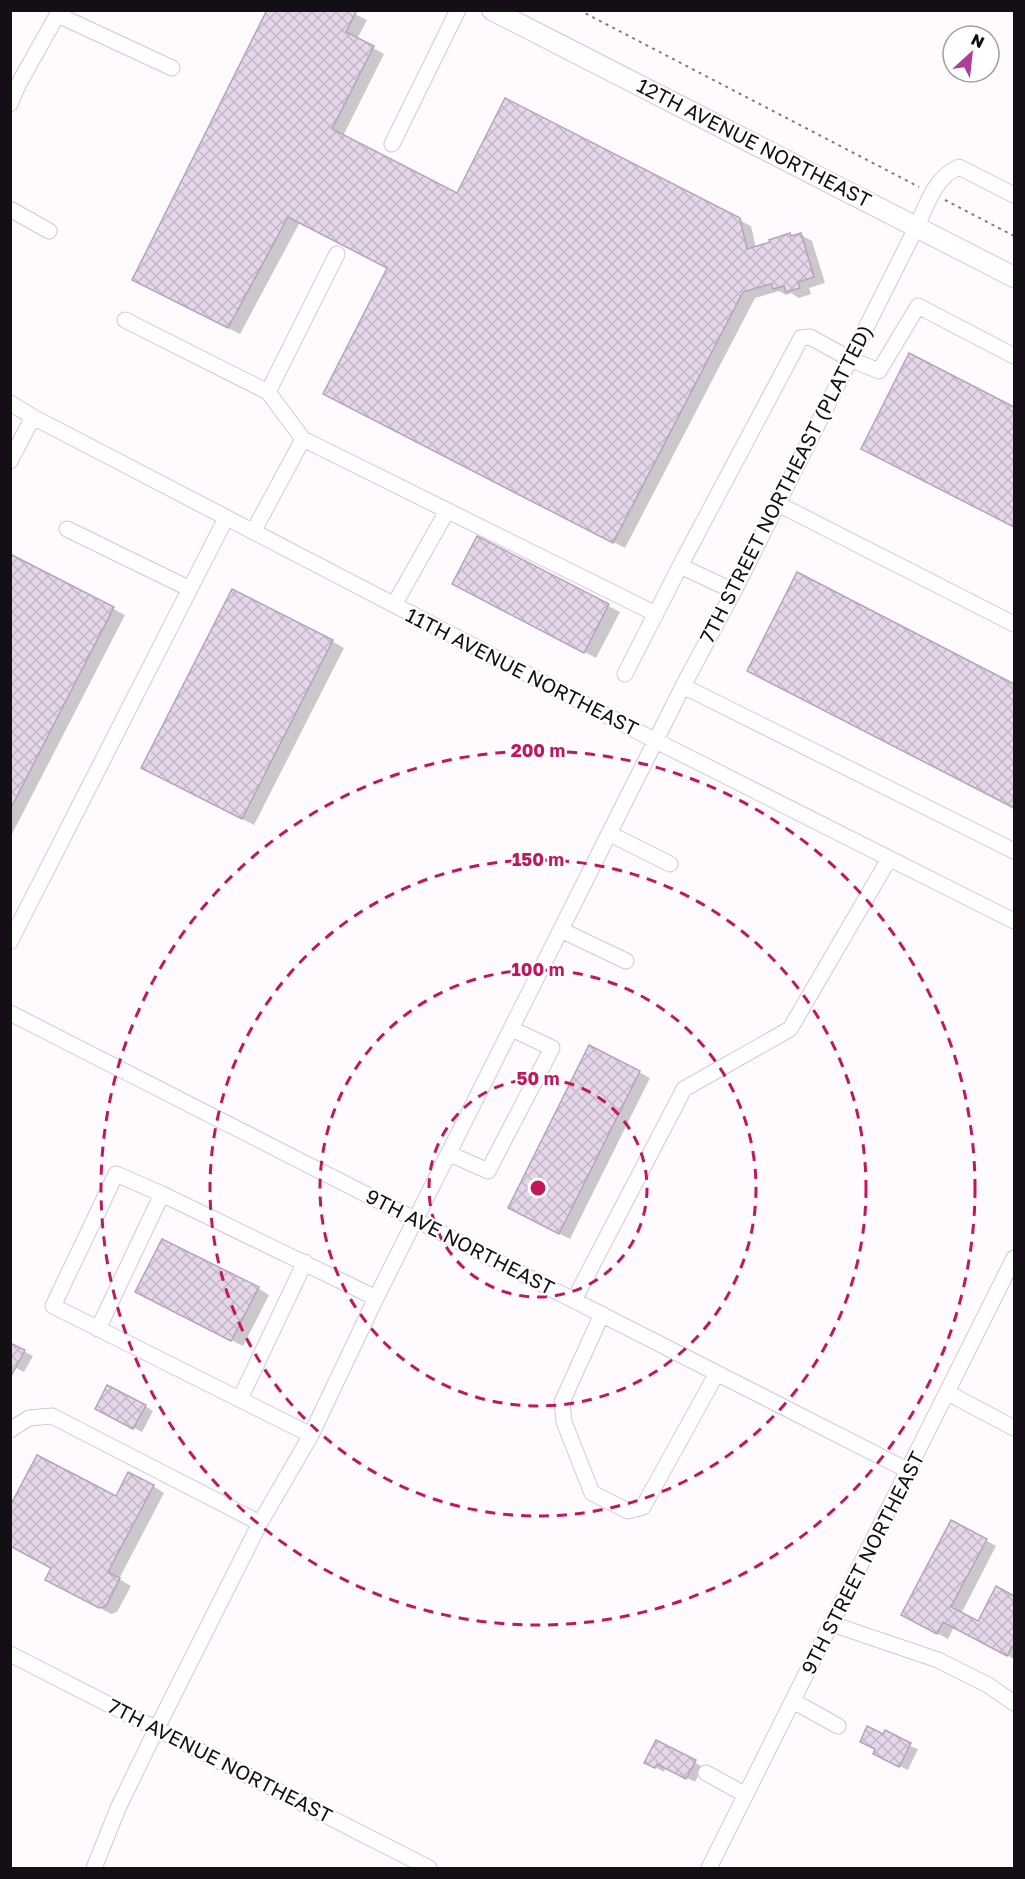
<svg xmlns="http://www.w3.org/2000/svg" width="1025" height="1879" viewBox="0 0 1025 1879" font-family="'Golos Text',sans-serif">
	<defs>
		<pattern id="building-cross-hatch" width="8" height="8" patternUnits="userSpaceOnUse" patternTransform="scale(1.5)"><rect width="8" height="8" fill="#e5d6e9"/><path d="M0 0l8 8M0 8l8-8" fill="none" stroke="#c4b6c7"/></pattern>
	</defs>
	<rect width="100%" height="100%" fill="#fefafe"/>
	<path fill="#0003" d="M 351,12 L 367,20 L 357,39 L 384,54 L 343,136 L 457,195 L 739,220 L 751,226 L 756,248 L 790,235 L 793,237 L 801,235 L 812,241 L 825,283 L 809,288 L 811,294 L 799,298 L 791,293 L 786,295 L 779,291 L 755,298 L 625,548 L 337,400 L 389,268 L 300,222 L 240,334 L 145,286 Z
		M 910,355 L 1014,408 L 1014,527 L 874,455 Z
		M 478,538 L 620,612 L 596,658 L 465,590 Z
		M 10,555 L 125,615 L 10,838 Z
		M 798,574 L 1014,685 L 1014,807 L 760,677 Z
		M 332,641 L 344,648 L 254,825 L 154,774 Z
		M 639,1072 L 650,1078 L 570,1239 L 521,1214 Z
		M 258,1288 L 269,1295 L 243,1346 L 148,1298 Z
		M 10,1344 L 33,1356 L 24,1372 L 10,1365 Z
		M 145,1406 L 153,1411 L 142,1432 L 105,1413 Z
		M 153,1486 L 164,1493 L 119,1579 L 131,1586 L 117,1612 L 111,1614 L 58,1586 L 116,1498 Z
		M 952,1522 L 996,1546 L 961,1614 L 978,1623 L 997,1588 L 1014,1597 L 1014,1659 L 954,1627 L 948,1639 L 913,1621 Z
		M 884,1736 L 918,1749 L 908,1770 L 883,1758 Z
		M 657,1742 L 703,1767 L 695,1782 L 666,1767 L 664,1772 L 646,1762 Z"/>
	<path fill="url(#building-cross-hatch)" stroke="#b4a5b8" stroke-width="1.5" d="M 267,10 L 357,10 L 346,32 L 374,46 L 332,129 L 457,193 L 505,98 L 740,218 L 747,249 L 770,242 L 769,240 L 790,233 L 791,236 L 801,233 L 814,277 L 798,282 L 800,288 L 786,292 L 784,286 L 773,289 L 771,284 L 743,292 L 613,543 L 323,394 L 387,268 L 288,217 L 228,328 L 132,280 Z
		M 909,353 L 1014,407 L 1014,527 L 861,449 Z
		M 477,536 L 609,604 L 584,653 L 452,584 Z
		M 10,554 L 114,607 L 10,810 Z
		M 797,572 L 1014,684 L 1014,808 L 747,671 Z
		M 232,589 L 333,640 L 242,819 L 141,768 Z
		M 589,1045 L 640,1071 L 559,1234 L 508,1208 Z
		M 162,1239 L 259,1287 L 231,1341 L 135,1292 Z
		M 10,1343 L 25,1350 L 10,1378 Z
		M 107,1385 L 146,1405 L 133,1429 L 95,1409 Z
		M 37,1455 L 116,1496 L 128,1472 L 154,1485 L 108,1572 L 120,1578 L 106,1606 L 99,1608 L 45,1580 L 51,1568 L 10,1546 L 10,1506 Z
		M 951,1520 L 987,1539 L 951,1607 L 978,1621 L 996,1586 L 1014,1596 L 1014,1643 L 1007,1656 L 943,1622 L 937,1634 L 901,1615 Z
		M 867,1726 L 883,1734 L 885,1730 L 911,1743 L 899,1767 L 873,1754 L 875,1749 L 860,1742 Z
		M 656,1740 L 696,1760 L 686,1779 L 657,1764 L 655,1768 L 644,1763 Z"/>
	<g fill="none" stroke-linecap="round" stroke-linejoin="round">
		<g stroke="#d6c6da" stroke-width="17">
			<path id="minor" d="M 58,15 L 172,68
				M 10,104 L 18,85 L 60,10
				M 392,144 L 458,10
				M 10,209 L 49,231
				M 125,320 L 268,392 L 337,254
				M 268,392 L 303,439 L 656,614
				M 10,403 L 33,417 L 656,741 L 1014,921
				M 10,461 L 33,417
				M 778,504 L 1014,624
				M 67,529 L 190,589
				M 253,532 L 303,439
				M 734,591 L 680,566 L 801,338 L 810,337 L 850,359 L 879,371 L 918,306 L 1014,356
				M 394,605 L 447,511
				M 625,674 L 680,566
				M 683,686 L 1014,851
				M 610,834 L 670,864
				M 561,930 L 626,961
				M 10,942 L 226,518
				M 10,1013 L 909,1471
				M 450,1154 L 488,1171 L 552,1048 L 512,1029
				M 574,1300 L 684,1089 L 790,1029 L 889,859
				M 602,1314 L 562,1402 L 564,1422 L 592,1493 L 628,1511 L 643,1507 L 717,1373
				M 98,1329 L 162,1194
				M 948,1393 L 1014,1428
				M 240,1399 L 305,1262
				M 10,1430 L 29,1418 L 52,1416 L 260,1523
				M 311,1435 L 53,1306 L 116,1174 L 162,1194 L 376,1298
				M 832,1624 L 938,1660 L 988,1685 L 1014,1703
				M 10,1654 L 429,1868
				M 793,1701 L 838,1726
				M 706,1773 L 746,1795
				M 94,1868 L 119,1806 L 157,1728 L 260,1523 L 311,1435 L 376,1298 L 683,686 L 734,591 L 917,226 C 927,204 935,177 959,167 L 1014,195
				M 709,1868 L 1014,1258"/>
		</g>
		<g stroke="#d6c6da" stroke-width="22">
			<path id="major" d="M 492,10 L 1014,277"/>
		</g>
		<path stroke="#807c81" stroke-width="2" stroke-dasharray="3 4.5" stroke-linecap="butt" d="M 579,10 L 919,187
			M 945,200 L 1014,236"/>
		<use href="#minor" stroke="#fff" stroke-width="15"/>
		<use href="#major" stroke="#fff" stroke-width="20"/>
	</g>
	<g fill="none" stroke="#c2185b" stroke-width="3" stroke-dasharray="10 8">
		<circle cx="538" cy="1188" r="109"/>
		<circle cx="538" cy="1188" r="218"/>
		<circle cx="538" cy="1188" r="328"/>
		<circle cx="538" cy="1188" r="437"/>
	</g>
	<g text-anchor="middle" stroke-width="4.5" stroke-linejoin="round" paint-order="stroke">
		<g font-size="20" fill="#140f15" stroke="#fff">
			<text transform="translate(754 143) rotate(27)" y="7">12TH AVENUE NORTHEAST</text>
			<text transform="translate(786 484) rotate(-63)" y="7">7TH STREET NORTHEAST (PLATTED)</text>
			<text transform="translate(522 672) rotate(27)" y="7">11TH AVENUE NORTHEAST</text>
			<text transform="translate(460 1242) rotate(27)" y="7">9TH AVE NORTHEAST</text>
			<text transform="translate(863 1563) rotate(-63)" y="7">9TH STREET NORTHEAST</text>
			<text transform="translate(220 1761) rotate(27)" y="7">7TH AVENUE NORTHEAST</text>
		</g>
	</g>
	<circle cx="538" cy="1188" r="9" fill="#c2185b" stroke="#fff" stroke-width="3"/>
	<g font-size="18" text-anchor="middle" font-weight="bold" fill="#c2185b" stroke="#fff" stroke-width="4.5" stroke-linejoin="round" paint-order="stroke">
		<text x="538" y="757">200 m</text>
		<text x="538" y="866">150 m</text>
		<text x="538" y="976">100 m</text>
		<text x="538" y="1085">50 m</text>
	</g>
	<rect width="1025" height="1879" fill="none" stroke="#140f15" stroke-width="24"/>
	<g transform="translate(971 54) rotate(27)"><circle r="28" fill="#ffffff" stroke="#a19fa1" stroke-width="1.5"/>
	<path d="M0-4.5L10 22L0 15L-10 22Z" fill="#b03c95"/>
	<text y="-9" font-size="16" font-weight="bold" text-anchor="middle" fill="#140f15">N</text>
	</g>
</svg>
